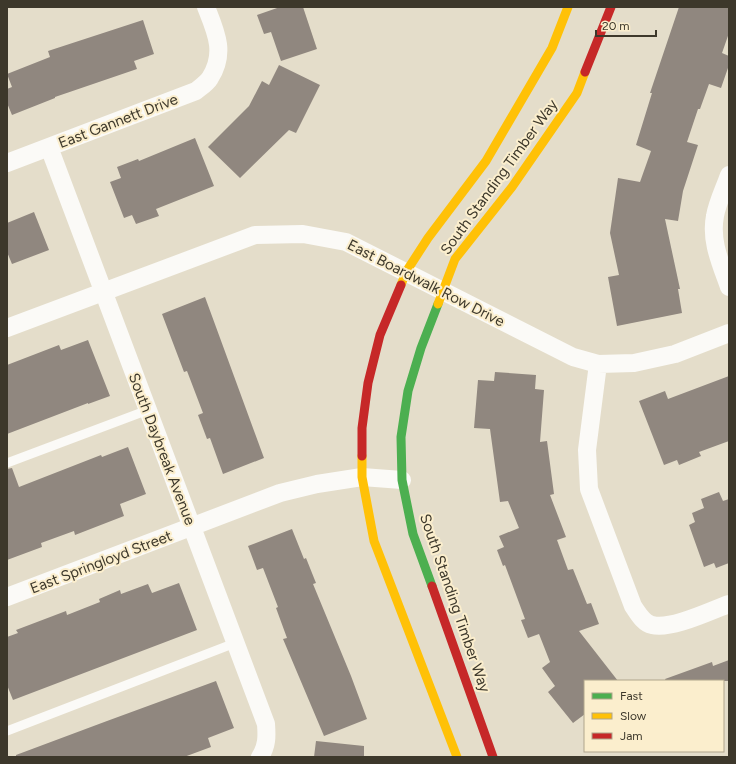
<svg xmlns="http://www.w3.org/2000/svg" width="736" height="764" viewBox="0 0 736 764" font-family="Figtree,sans-serif">
	<rect width="100%" height="100%" fill="#e4ddca"/>
	<path fill="#90877f" d="M 280,7 L 303,7 L 317,49 L 281,61 L 271,32 L 264,34 L 257,15 Z
		M 679,7 L 729,7 L 729,33 L 722,53 L 729,56 L 729,65 L 721,88 L 709,84 L 700,109 L 698,109 L 687,142 L 698,145 L 683,191 L 678,221 L 665,219 L 680,289 L 678,289 L 682,313 L 617,326 L 608,277 L 619,275 L 610,233 L 618,178 L 640,182 L 651,151 L 636,145 L 652,93 L 650,93 Z
		M 143,20 L 154,54 L 134,61 L 137,69 L 55,97 L 55,98 L 12,115 L 7,103 L 7,89 L 12,87 L 7,74 L 50,57 L 48,51 Z
		M 279,65 L 320,85 L 296,133 L 289,130 L 240,178 L 208,147 L 249,106 L 262,81 L 269,85 Z
		M 195,138 L 214,186 L 156,209 L 159,216 L 136,224 L 132,215 L 124,218 L 110,182 L 121,178 L 117,167 L 138,159 L 139,161 Z
		M 34,212 L 49,250 L 12,264 L 7,252 L 7,223 Z
		M 205,297 L 264,458 L 223,474 L 210,438 L 207,439 L 198,415 L 203,413 L 187,371 L 184,372 L 162,314 Z
		M 88,340 L 110,396 L 88,404 L 88,403 L 7,434 L 7,365 L 59,345 L 61,350 Z
		M 495,372 L 536,375 L 535,389 L 544,390 L 540,442 L 547,441 L 554,494 L 550,495 L 566,537 L 557,540 L 568,570 L 573,569 L 587,604 L 591,603 L 599,624 L 579,631 L 618,681 L 585,681 L 585,714 L 573,723 L 548,692 L 555,686 L 542,668 L 550,662 L 539,634 L 528,638 L 521,620 L 525,619 L 505,565 L 503,566 L 497,550 L 504,547 L 499,536 L 519,528 L 508,501 L 500,502 L 490,429 L 474,428 L 478,380 L 494,381 Z
		M 729,376 L 729,441 L 699,452 L 701,456 L 679,465 L 677,460 L 664,465 L 639,401 L 665,391 L 668,399 Z
		M 128,447 L 146,494 L 120,504 L 124,516 L 75,535 L 74,531 L 41,543 L 42,547 L 7,560 L 7,469 L 12,468 L 19,487 L 101,455 L 102,457 Z
		M 719,492 L 723,501 L 729,499 L 729,563 L 716,568 L 714,563 L 704,567 L 689,525 L 695,522 L 692,513 L 704,508 L 701,499 Z
		M 292,529 L 304,559 L 306,558 L 316,583 L 313,584 L 351,676 L 367,719 L 324,736 L 283,639 L 287,638 L 276,608 L 278,607 L 263,568 L 257,570 L 248,546 Z
		M 179,583 L 197,630 L 13,700 L 7,685 L 7,637 L 18,633 L 16,630 L 66,611 L 67,615 L 100,602 L 99,599 L 120,590 L 121,594 L 148,584 L 152,593 Z
		M 729,660 L 729,681 L 666,681 L 665,679 L 712,662 L 713,666 Z
		M 216,681 L 234,728 L 208,738 L 211,747 L 184,757 L 16,757 L 16,755 L 107,721 Z
		M 316,741 L 364,746 L 364,757 L 314,757 Z"/>
	<g fill="none" stroke-linecap="round" stroke-linejoin="round">
		<path stroke="#fbfaf7" stroke-width="9" d="M 7,463 L 148,410
			M 7,731 L 235,643"/>
		<path stroke="#fbfaf7" stroke-width="18" d="M 49,147 L 266,724 C 267,737 267,746 260,757
			M 7,163 L 196,91 C 201,87 207,83 210,78 C 226,53 216,32 206,7
			M 729,175 C 725,187 717,203 715,216 C 710,241 721,264 729,287
			M 7,328 L 255,235 L 303,234 L 346,242 L 573,357 L 598,364 L 634,363 L 675,354 L 729,333
			M 598,364 L 587,450 L 589,489 L 633,606 C 638,613 643,623 652,625 C 671,630 710,611 729,604
			M 7,597 L 280,493 L 317,484 L 362,477 L 402,480"/>
		<path stroke="#4caf50" stroke-width="9" d="M 432,586 L 413,534 L 402,480 L 401,437 L 408,391 L 421,348 L 438,304"/>
		<path stroke="#ffc107" stroke-width="9" d="M 401,285 L 406,272 L 428,238 L 486,161 L 552,48 L 568,7
			M 438,304 L 455,259 L 512,187 L 577,93 L 585,72
			M 362,456 L 362,477 L 374,541 L 457,757"/>
		<path stroke="#c62828" stroke-width="9" d="M 585,72 L 611,7
			M 362,456 L 362,428 L 368,383 L 380,335 L 401,285
			M 432,586 L 493,757"/>
	</g>
	<g text-anchor="middle" stroke-width="4" stroke-linejoin="round" paint-order="stroke">
		<g font-size="15" fill="#3d382b" stroke="#fbeecd">
			<text transform="translate(118 121) rotate(-21)" y="5">East Gannett Drive</text>
			<text transform="translate(499 177) rotate(-54)" y="5">South Standing Timber Way</text>
			<text transform="translate(426 283) rotate(27)" y="5">East Boardwalk Row Drive</text>
			<text transform="translate(162 449) rotate(69)" y="5">South Daybreak Avenue</text>
			<text transform="translate(101 562) rotate(-21)" y="5">East Springloyd Street</text>
			<text transform="translate(455 603) rotate(71)" y="5">South Standing Timber Way</text>
		</g>
	</g>
	<rect width="736" height="764" fill="none" stroke="#3d382b" stroke-width="16"/>
	<rect x="584" y="680" width="140" height="72" fill="#fbeecd" stroke="#afa58c"/>
	<rect x="592" y="693" width="20" height="6" fill="#4caf50" stroke="#afa58c"/>
	<text x="620" y="700" font-size="12" fill="#3d382b">Fast</text>
	<rect x="592" y="713" width="20" height="6" fill="#ffc107" stroke="#afa58c"/>
	<text x="620" y="720" font-size="12" fill="#3d382b">Slow</text>
	<rect x="592" y="733" width="20" height="6" fill="#c62828" stroke="#afa58c"/>
	<text x="620" y="740" font-size="12" fill="#3d382b">Jam</text>
	<path d="M596 30v6h60v-6" fill="none" stroke="#3d382b" stroke-width="2"/>
	<text x="602" y="30" font-size="12" fill="#3d382b" stroke="#fbeecd" stroke-width="3" paint-order="stroke">20 m</text>
</svg>
